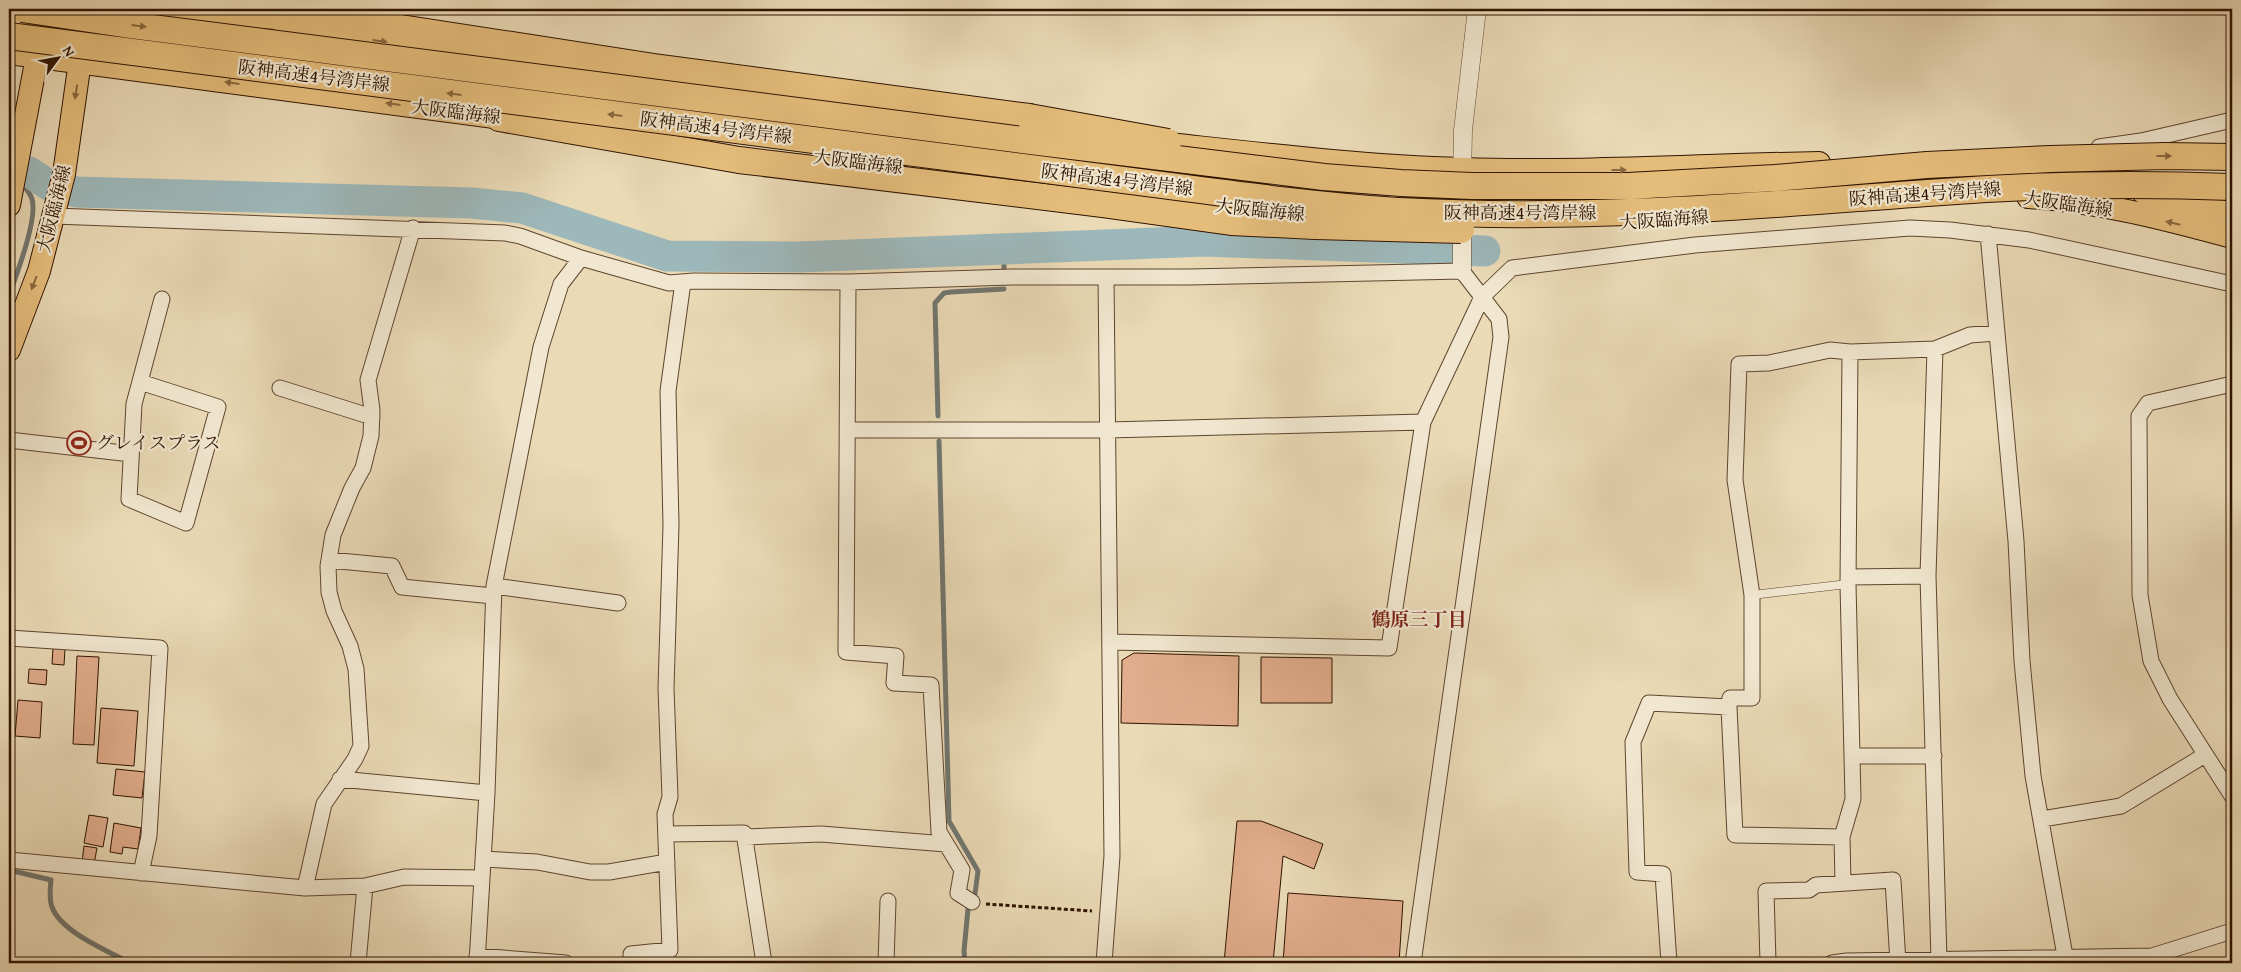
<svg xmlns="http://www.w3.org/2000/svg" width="2241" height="972" viewBox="0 0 2241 972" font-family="'Gentium Book Plus','Noto Serif JP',serif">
	<rect width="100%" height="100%" fill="#eadab6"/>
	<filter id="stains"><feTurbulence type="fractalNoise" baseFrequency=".004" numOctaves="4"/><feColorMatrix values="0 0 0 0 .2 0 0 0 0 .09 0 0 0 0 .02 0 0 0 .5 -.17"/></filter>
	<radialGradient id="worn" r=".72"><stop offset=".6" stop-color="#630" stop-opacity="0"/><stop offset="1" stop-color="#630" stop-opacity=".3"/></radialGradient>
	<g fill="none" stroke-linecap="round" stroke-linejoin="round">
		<path stroke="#717670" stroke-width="5" d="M 1004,249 L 1004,270
			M 9,295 C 17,274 38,219 32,199 C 30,193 25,187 21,182
			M 938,416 L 935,303 L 944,293 L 951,292 L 1004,289
			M 939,441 L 949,821 L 978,871 L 975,894
			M 9,870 L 51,880 C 50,889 49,899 52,907 C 61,932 108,951 130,963
			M 965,963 L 964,951 L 968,909"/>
		<path stroke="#9db8ba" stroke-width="31" d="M 9,168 L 29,172 L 49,185 L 76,192 L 472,203 L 522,208 L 667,256 L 799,257 L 1205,241 L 1485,251"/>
	</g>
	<path fill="#e2ad8c" stroke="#2f1300" d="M 53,648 L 65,649 L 64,665 L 52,664 Z
		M 1134,653 L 1239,656 L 1238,726 L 1121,723 L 1122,660 Z
		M 77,656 L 99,657 L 94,745 L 73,744 Z
		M 1261,657 L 1332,658 L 1332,703 L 1261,703 Z
		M 29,669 L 47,670 L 46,685 L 28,683 Z
		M 18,700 L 42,702 L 40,738 L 15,736 Z
		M 101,708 L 138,711 L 134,766 L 97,763 Z
		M 116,769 L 145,772 L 142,798 L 113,795 Z
		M 89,815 L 108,818 L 103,847 L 84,843 Z
		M 1237,821 L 1261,821 L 1323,844 L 1314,869 L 1283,856 L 1273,963 L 1224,963 Z
		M 114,823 L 141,828 L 138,849 L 123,847 L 122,854 L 110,852 Z
		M 84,846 L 97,848 L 94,864 L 82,862 Z
		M 1288,893 L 1403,901 L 1399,963 L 1283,963 Z"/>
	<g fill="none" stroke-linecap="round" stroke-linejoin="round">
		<g stroke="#5e452e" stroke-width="9">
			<path id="service" d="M 1752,595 L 1848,584"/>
		</g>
		<g stroke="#5e452e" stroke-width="17">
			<path id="minor" d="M 2099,147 L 2141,141 L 2232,120
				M 54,216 L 505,233 L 520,236 L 581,258 L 669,283 L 694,281 L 848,282 L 1012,277 L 1189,277 L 1462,271 L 1499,319 L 1501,337 L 1413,963
				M 1988,234 L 2016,541 L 2022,661 L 2033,776 L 2065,956
				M 848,282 L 846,652 L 896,656 L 894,683 L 931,685 L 939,832 L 962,870 L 958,893 L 972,902
				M 1935,349 L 1928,576 L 1939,960
				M 140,382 L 218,407 L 186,523 L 129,499 L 134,404 L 162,299
				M 2232,384 L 2148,403 L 2139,416 L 2140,595 L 2151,661 L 2170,699 L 2232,796
				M 280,388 L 372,417
				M 848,430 L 1108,430 L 1423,422
				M 9,440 L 131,454
				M 329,560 L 392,566 L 402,587 L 493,596
				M 1849,577 L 1928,576
				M 494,586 L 618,603
				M 9,638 L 160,648 L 149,836 L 141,873
				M 1110,642 L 1389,648 L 1423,422 L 1482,297 L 1512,268 L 1695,245 L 1910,228 L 1950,230 L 2029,240 L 2232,284
				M 1729,707 L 1735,835 L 1842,837 L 1853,799 L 1848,584 L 1850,352
				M 1853,756 L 1934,756
				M 340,779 L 487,793
				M 2042,819 L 2121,806 L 2205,755
				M 666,834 L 744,833 L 764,963
				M 745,837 L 821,834 L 946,844
				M 1842,837 L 1843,883
				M 483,859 L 537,862 L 590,872 L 609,872 L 667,862
				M 9,860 L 305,888 L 365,886 L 404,877 L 482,878
				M 305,888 L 324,804 L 355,759 L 361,746 L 356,669 L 350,646 L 334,611 L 329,592 L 328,566 L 333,535 L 352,488 L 363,468 L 371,436 L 372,410 L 368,380 L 413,228
				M 477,956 L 566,963
				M 358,963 L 365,886
				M 477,963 L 487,793 L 494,586 L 541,347 L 561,284 L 581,258
				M 631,963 L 631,954 L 670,950 L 665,814 L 670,797 L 666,688 L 671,525 L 668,391 L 683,282
				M 886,963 L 888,901
				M 1104,963 L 1112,856 L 1106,277
				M 1669,963 L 1663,874 L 1637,872 L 1633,742 L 1649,703 L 1729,707 L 1730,698 L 1752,698 L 1752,595 L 1735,480 L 1739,364 L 1769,363 L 1830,350 L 1850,352 L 1935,349 L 1970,335 L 1996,333
				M 1768,963 L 1766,891 L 1809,890 L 1816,885 L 1893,880 L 1898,963
				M 1832,963 L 1847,961 L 2152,956
				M 2155,963 L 2152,956 L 2232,931"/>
		</g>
		<g stroke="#5e452e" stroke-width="19">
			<path id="tertiary" d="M 1462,180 L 1463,130 L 1477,9
				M 1462,218 L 1462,271"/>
		</g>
		<g stroke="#2f1300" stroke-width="24">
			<path id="primary" d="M 285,28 L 622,75
				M 9,53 L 516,120
				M 1150,142 C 1254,153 1358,166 1463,169 C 1582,173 1700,165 1819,163
				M 2143,192 L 2232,214
				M 1126,195 L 1245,209
				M 2028,197 C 2097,201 2166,219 2232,237
				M 9,205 L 37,57 L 43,9
				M 9,350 L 39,271 L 64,174 L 82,47"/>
		</g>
		<g stroke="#2f1300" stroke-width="28">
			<path id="motorway" d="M 149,9 L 293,17 L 388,26 L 654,67 L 1029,117
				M 499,118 L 739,160 L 1103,204 L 1231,222 L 1315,226"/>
		</g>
		<path stroke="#2f1300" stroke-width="3" stroke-dasharray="4 2.5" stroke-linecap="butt" d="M 986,904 L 1092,911"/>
		<use href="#service" stroke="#f1e7d0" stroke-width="8"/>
		<use href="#minor" stroke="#f1e7d0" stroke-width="15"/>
		<use href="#tertiary" stroke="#f1e7d0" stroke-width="18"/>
		<use href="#primary" stroke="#e5bd7b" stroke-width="22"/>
		<use href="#motorway" stroke="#e5bd7b" stroke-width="26"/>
		<g stroke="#2f1300" stroke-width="28" stroke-linecap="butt">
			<path id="motorway-bridge" d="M 22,9 L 130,25 L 1023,140 L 1324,177 L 1401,183 L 1472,186 L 1628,186 L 1775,178 L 1927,165 L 2050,159 L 2165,156 L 2232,157
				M 9,36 L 1170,186 C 1246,196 1322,206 1398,211 C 1475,215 1552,215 1628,212 C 1728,209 1828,200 1927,193 C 2029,185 2131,183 2232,187
				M 1029,117 L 1168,142
				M 1315,226 L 1461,230"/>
		</g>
		<use href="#motorway-bridge" stroke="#e5bd7b" stroke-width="26"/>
	</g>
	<defs><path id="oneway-solid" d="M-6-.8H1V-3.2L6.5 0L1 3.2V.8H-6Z" transform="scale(1.25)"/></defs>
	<g fill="#8a683e">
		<use href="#oneway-solid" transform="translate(139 26) rotate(7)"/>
		<use href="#oneway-solid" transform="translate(380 41) rotate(8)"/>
		<use href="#oneway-solid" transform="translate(232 83) rotate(-172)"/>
		<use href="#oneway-solid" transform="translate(76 92) rotate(99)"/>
		<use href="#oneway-solid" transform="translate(454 94) rotate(-173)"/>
		<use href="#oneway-solid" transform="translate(393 104) rotate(-173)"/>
		<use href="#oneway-solid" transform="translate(615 115) rotate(-173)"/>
		<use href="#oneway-solid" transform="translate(2164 156)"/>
		<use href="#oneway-solid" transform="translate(1619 170)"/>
		<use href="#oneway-solid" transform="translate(2173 223) rotate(-167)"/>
		<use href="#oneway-solid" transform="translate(34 283) rotate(111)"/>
	</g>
	<defs>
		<g id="stadium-ring" transform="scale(1.25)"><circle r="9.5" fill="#f1e7d0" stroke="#8f2418" stroke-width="1.5"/><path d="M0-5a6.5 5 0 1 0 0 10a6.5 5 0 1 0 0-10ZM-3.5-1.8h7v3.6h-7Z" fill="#8f2418"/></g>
	</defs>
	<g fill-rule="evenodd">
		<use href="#stadium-ring" x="79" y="443"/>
	</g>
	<g text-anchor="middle" stroke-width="4.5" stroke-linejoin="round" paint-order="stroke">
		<g font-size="18" fill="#2f1300" stroke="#f1e7d0">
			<text transform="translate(314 76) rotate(7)" y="6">阪神高速4号湾岸線</text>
			<text transform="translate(456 112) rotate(7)" y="6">大阪臨海線</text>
			<text transform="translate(716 128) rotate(7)" y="6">阪神高速4号湾岸線</text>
			<text transform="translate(858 162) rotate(7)" y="6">大阪臨海線</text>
			<text transform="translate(1117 180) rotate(7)" y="6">阪神高速4号湾岸線</text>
			<text transform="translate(1925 194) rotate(-4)" y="6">阪神高速4号湾岸線</text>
			<text transform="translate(2068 204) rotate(8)" y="6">大阪臨海線</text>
			<text transform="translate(54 209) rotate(-76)" y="6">大阪臨海線</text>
			<text transform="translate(1260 210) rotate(6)" y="6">大阪臨海線</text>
			<text x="1520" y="219">阪神高速4号湾岸線</text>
			<text transform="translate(1664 220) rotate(-4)" y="6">大阪臨海線</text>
		</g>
		<g font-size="18" fill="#2f1300" stroke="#f1e7d0" text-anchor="start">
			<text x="96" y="449">グレイスプラス</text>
		</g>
		<g font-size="19" font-weight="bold" fill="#7a1f14" stroke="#f1e7d0">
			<text x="1419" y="626">鶴原三丁目</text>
		</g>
	</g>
	<rect width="2241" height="972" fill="none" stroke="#eadab6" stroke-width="30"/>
	<rect x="10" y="10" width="2221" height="952" fill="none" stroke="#2f1300" stroke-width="2.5"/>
	<rect x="15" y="15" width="2211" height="942" fill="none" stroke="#2f1300"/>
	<g transform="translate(58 58) rotate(58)" stroke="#f1e7d0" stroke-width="4" paint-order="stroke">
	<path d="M0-4L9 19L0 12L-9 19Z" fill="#2f1300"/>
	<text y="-8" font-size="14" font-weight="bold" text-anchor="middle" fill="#2f1300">N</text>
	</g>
	<rect width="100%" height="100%" filter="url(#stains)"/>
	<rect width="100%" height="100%" fill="url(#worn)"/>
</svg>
